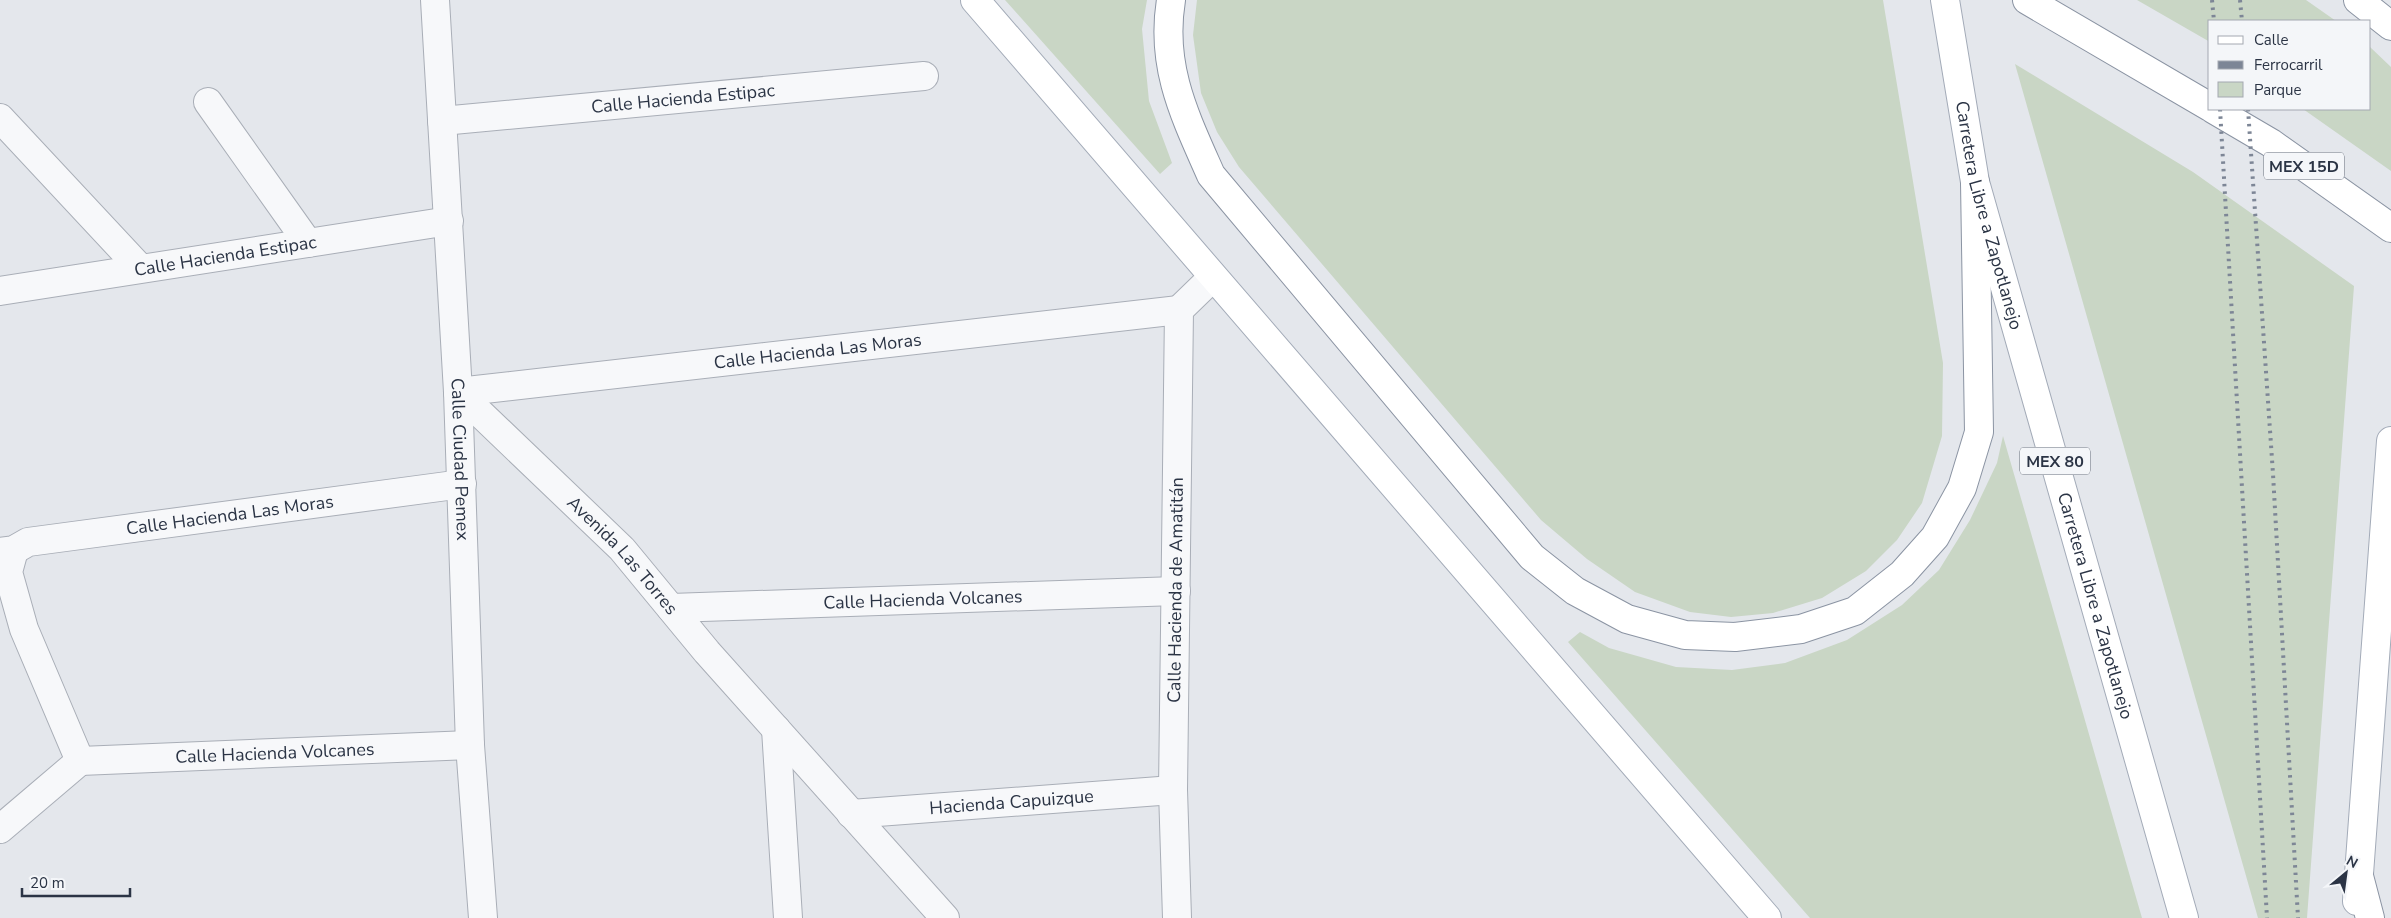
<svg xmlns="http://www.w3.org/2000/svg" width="2391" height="918" viewBox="0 0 2391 918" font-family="'Nunito Sans',sans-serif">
	<rect width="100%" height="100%" fill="#e4e7ec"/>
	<path fill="#c9d6c5" d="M 1005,0 L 1147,0 L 1142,29 L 1149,101 L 1172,163 L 1160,174 Z
		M 1197,0 L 1883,0 L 1943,363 L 1942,436 L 1922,503 L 1897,540 L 1866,571 L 1822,598 L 1773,613 L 1731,617 L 1690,612 L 1635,592 L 1587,559 L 1541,520 L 1239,167 L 1217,132 L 1201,93 L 1193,35 Z
		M 2137,0 L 2306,0 L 2336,21 L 2210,21 L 2210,42 Z
		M 2370,47 L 2391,67 L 2391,171 L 2303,109 L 2370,109 Z
		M 2015,64 L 2193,172 L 2354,286 L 2307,918 L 2258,918 Z
		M 2003,436 L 2142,918 L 1810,918 L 1568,642 L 1580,632 L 1609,648 L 1676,667 L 1732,670 L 1785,663 L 1847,640 L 1902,605 L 1939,570 L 1970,520 L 1997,463 Z"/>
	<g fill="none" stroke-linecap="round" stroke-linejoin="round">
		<g stroke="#a9aeb7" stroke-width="30">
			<g id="minor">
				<path id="s1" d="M 435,0 L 458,392 L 470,745 L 483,918"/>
				<path d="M 208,102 L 308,243"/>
				<path d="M 0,118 L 140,268"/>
				<path id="s2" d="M 442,121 L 924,76"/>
				<path id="s3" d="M 0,291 L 449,221"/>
				<path id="s4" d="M 458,392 L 1179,310"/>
				<path id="s5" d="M 458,392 L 622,549 L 707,652 L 945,918"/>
				<path d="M 14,550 L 8,572 L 24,629 L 80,761"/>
				<path id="s6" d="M 0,552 L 14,550 L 28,542 L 462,484"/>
				<path id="s7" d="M 671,608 L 1176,591"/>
				<path d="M 776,729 L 788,918"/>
				<path id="s8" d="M 80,761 L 470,745"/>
				<path id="s9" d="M 851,814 L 1173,790"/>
				<path d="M 0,829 L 80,761"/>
				<path id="s10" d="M 1177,918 L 1173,790 L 1179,310 L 1213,277"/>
			</g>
		</g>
		<g stroke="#a3abb8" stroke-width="30">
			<g id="major">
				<path d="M 975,0 L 1767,918"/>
				<path id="s11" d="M 1945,0 L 1975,182 L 2184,918"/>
				<path d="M 2357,901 L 2391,441"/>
			</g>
		</g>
		<g stroke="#8b94a3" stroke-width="30">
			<path id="highway" d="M 1171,0 C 1160,67 1185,116 1211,175 L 1532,557 L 1575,591 L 1627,619 L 1685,635 L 1735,637 L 1801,629 L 1855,611 L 1902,574 L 1935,537 L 1962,488 L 1979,432 L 1975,182
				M 2027,0 L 2210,107
				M 2358,0 L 2391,26
				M 2213,109 L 2271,143 L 2391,228
				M 2359,876 L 2370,918"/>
		</g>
		<use href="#minor" stroke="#f7f8fa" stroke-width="28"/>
		<use href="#major" stroke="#fff" stroke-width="28"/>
		<use href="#highway" stroke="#fff" stroke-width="28"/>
		<path stroke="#7d8696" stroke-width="4" stroke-dasharray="2.5 5" stroke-linecap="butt" d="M 2212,0 L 2214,21
			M 2240,0 L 2242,21
			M 2220,109 L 2267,918
			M 2248,109 L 2273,474 L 2298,918"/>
	</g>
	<g text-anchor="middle" stroke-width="4" stroke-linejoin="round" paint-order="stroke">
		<g fill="#f4f6f9" stroke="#676e7b" stroke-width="1">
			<rect x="2264" y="152.5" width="80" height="27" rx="4"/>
			<rect x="2020" y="447.5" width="70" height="27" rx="4"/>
		</g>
		<g font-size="16" font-weight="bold" fill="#2b3445">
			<text x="2304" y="172">MEX 15D</text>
			<text x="2055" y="467">MEX 80</text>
		</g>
		<g font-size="18" fill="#2b3445" stroke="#f4f6f9">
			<text dy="6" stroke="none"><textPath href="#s2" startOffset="242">Calle Hacienda Estipac</textPath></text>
			<text dy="6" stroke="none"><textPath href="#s11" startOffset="220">Carretera Libre a Zapotlanejo</textPath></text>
			<text dy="6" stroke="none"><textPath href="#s3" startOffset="228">Calle Hacienda Estipac</textPath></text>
			<text dy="6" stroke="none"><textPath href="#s4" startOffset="362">Calle Hacienda Las Moras</textPath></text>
			<text dy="6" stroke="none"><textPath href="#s1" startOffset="460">Calle Ciudad Pemex</textPath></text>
			<text dy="6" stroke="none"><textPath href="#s6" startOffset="234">Calle Hacienda Las Moras</textPath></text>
			<text dy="6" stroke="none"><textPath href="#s5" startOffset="232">Avenida Las Torres</textPath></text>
			<text dy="6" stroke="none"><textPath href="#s10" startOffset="328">Calle Hacienda de Amatitán</textPath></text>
			<text dy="6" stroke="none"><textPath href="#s7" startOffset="252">Calle Hacienda Volcanes</textPath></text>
			<text dy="6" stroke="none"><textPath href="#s11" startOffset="625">Carretera Libre a Zapotlanejo</textPath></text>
			<text dy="6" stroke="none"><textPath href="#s8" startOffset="195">Calle Hacienda Volcanes</textPath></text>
			<text dy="6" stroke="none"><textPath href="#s9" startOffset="161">Hacienda Capuizque</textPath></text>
		</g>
	</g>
	<rect x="2208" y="20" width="162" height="90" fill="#f4f6f9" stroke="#a4a8b1"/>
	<rect x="2218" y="36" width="25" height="8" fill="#ffffff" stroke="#a4a8b1"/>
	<text x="2254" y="45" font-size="15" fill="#2b3445">Calle</text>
	<rect x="2218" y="61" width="25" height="8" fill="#7d8696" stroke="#a4a8b1"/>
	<text x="2254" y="70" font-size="15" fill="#2b3445">Ferrocarril</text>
	<rect x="2218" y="82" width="25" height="15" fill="#c9d6c5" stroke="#a4a8b1"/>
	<text x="2254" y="95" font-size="15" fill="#2b3445">Parque</text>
	<g transform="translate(2346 873) rotate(29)" stroke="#f4f6f9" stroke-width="4" paint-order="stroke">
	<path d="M0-4L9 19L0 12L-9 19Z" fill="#2b3445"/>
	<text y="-8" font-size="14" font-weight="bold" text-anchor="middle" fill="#2b3445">N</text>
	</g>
	<path d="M22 888v8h108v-8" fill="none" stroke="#2b3445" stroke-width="2.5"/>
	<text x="30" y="888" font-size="15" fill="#2b3445" stroke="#f4f6f9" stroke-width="4" paint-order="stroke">20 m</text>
</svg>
